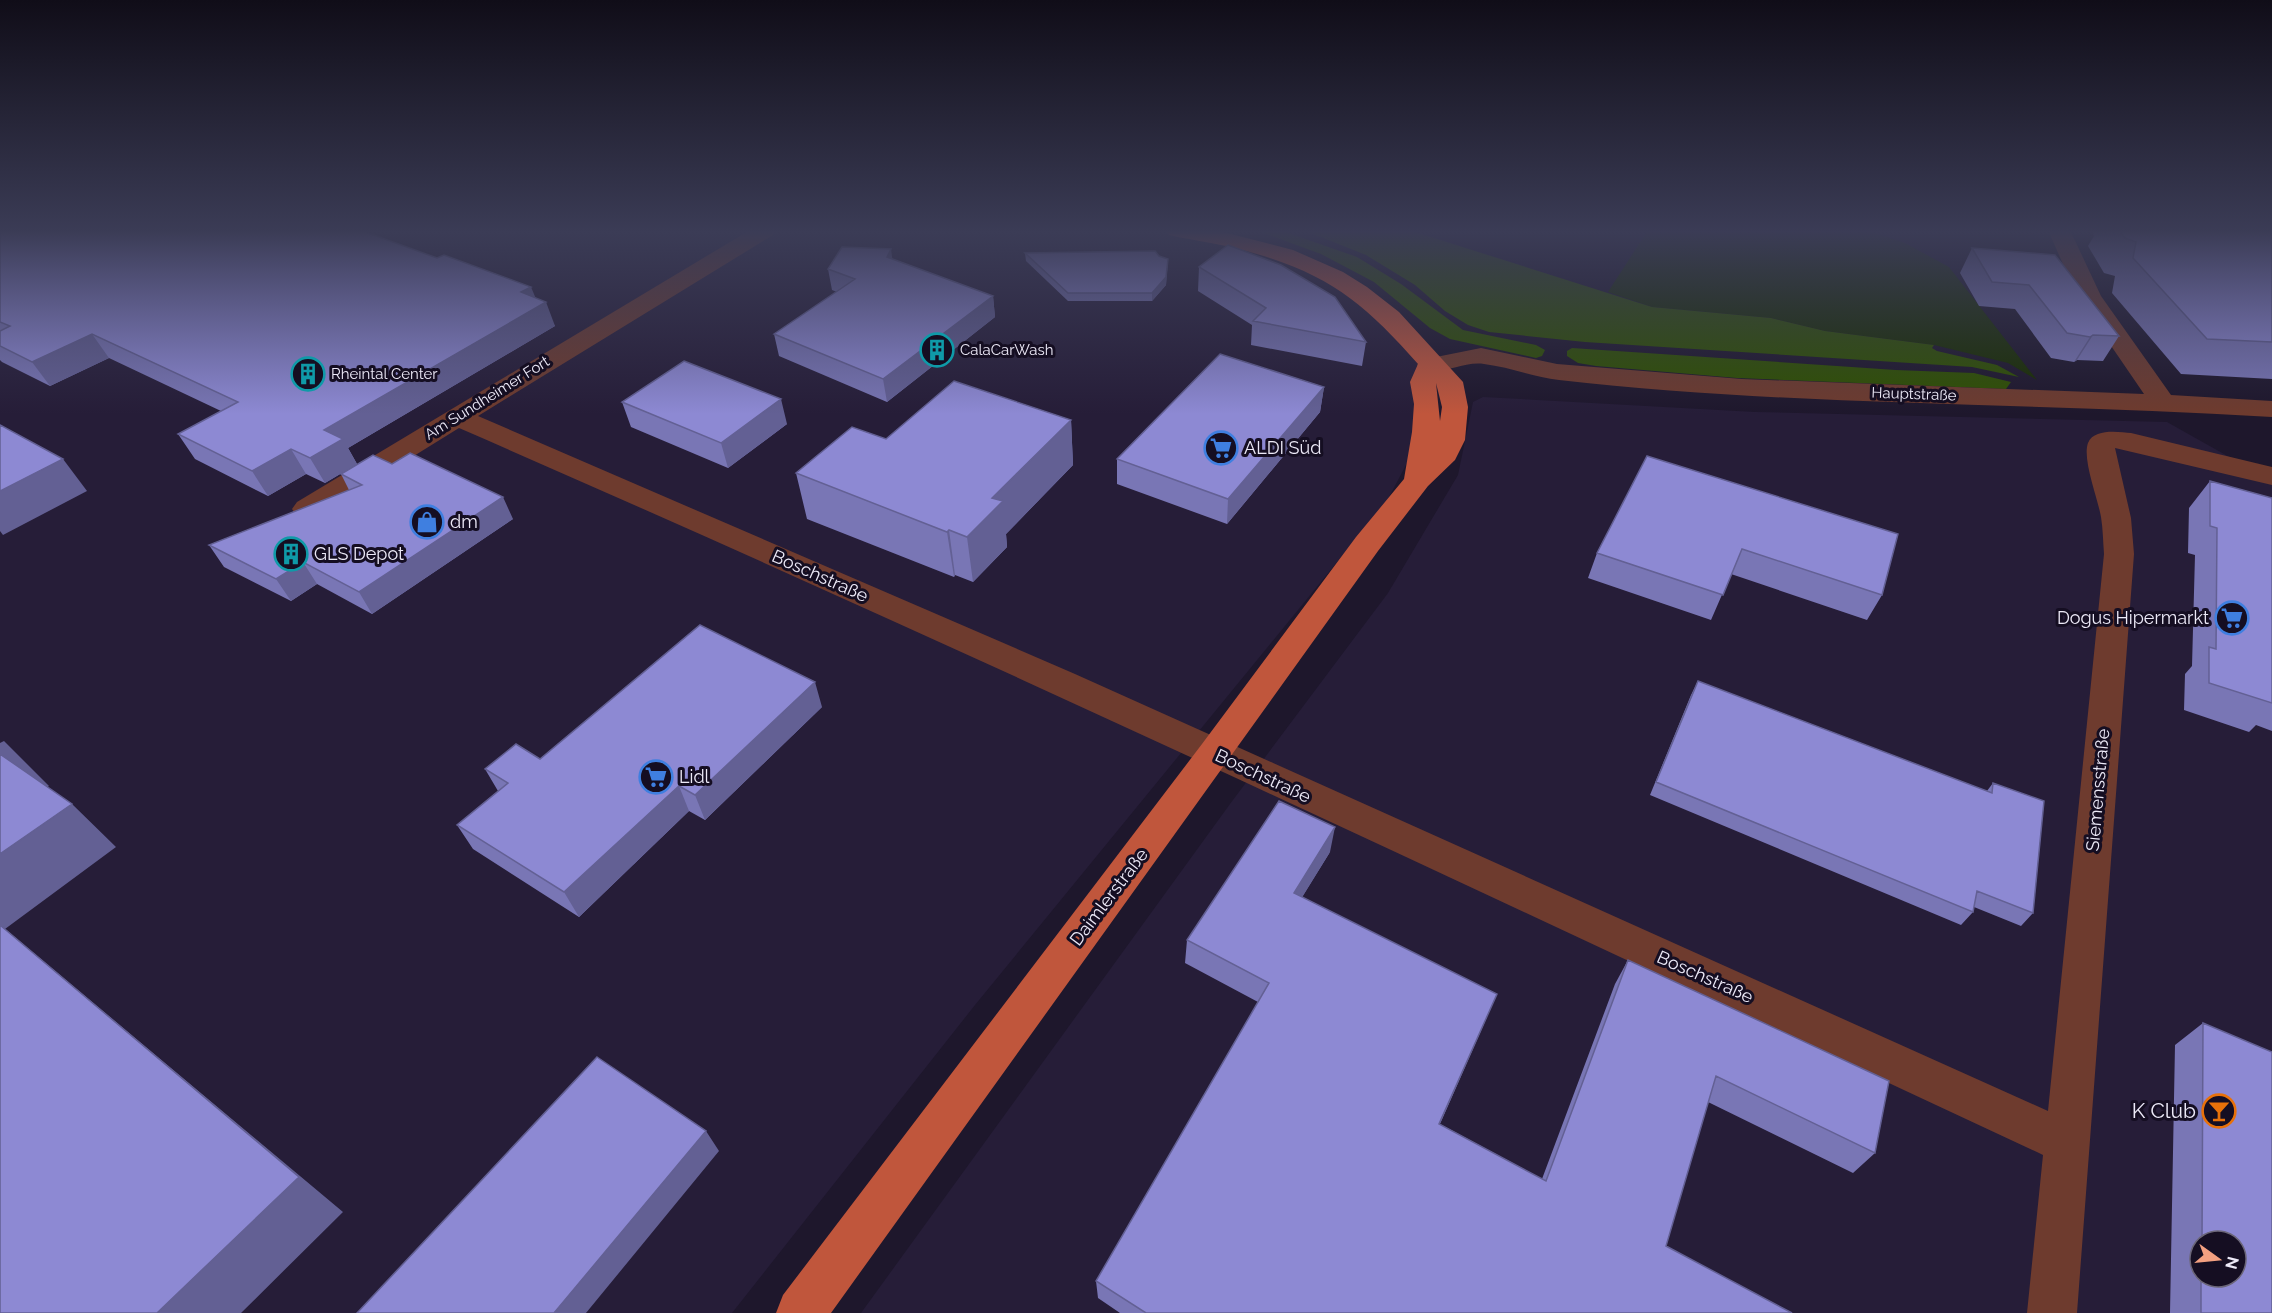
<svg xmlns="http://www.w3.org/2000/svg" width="2272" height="1313" viewBox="0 0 2272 1313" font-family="Raleway,sans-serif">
	<rect width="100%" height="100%" fill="#1e172c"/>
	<path fill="#261d38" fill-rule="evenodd" d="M 0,230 L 1184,230 L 1233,239 L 1291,257 L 1410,337 L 1423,382 L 1428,423 L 1387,501 L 975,1005 L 732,1313 L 0,1313 Z
		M 1483,397 L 1755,412 L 2167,422 L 2272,481 L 2272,1313 L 861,1313 L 1230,804 L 1388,593 L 1458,475 L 1473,402 ZM 2200,1241 L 2236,1241 L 2236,1277 L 2200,1277 Z"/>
	<path fill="#192e00" d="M 1648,230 L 1866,230 L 1905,243 L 1949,267 L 2037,380 L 2008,363 L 1934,345 L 1825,331 L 1771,318 L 1652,307 L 1608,292 Z"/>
	<path fill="#2f5100" d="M 1256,230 L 1280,230 L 1357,257 L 1401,284 L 1463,330 L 1536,345 L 1545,350 L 1542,356 L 1536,358 L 1450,339 L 1430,328 L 1374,282 L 1321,254 Z
		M 1303,230 L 1409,230 L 1652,307 L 1771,318 L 1825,331 L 1934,345 L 1932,348 L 1937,351 L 1997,365 L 2019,377 L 1972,367 L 1585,342 L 1489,332 L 1468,325 L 1445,311 L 1415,285 L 1366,255 Z
		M 1572,348 L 1896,370 L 1974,373 L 2011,382 L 2006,389 L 1737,378 L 1596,366 L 1578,363 L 1567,356 L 1567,351 Z"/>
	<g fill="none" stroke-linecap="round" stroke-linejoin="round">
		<path fill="#6e3b2e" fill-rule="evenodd" d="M 750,230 L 776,230 L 773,235 L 478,416 L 1075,674 L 2048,1111 L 2104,554 C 2103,542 2103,529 2101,517 C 2098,499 2082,459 2088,443 C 2094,428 2119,432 2131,433 L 2272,467 L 2272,485 L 2115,448 L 2131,518 L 2134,554 L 2077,1313 L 2027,1313 L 2043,1155 C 1517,909 992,660 459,428 L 317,516 L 307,518 L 297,516 L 292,509 L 297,502 Z
			M 2048,230 L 2070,230 L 2101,296 L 2171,395 L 2272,401 L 2272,417 C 2035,402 1796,407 1559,380 C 1534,377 1509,367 1484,364 C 1463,361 1442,376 1421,370 L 1417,365 L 1421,360 L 1481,348 L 1557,364 L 1742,379 L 2144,394 L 2077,296 Z"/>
		<path fill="#c0563c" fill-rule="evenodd" d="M 1166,230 L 1212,230 L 1231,234 L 1293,250 L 1343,272 L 1367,287 L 1399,312 L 1463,382 L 1468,407 L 1465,440 L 1455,460 L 1428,486 L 1378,551 L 831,1313 L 776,1313 L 783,1295 L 1202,744 L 1356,537 L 1404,479 L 1412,432 L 1414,404 L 1410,382 L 1418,364 C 1365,304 1329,274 1250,252 C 1223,244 1196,241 1169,235 ZM 1436,383 L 1442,407 L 1440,421 Z"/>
	</g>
	<path fill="#7976b5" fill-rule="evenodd" d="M 0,230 L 536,298 L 555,326 L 348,448 L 357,464 L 325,483 L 306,474 L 268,496 L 195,459 L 178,434 L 221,411 L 109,358 L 50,386 L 2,362 L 0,360 Z
		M 2092,230 L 2272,230 L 2272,379 L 2181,374 L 2112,293 L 2115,276 L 2104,273 L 2088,246 L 2094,236 Z
		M 1972,248 L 2119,336 L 2103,361 L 2077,360 L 2074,362 L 2051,358 L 2015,309 L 1979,306 L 1960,273 Z
		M 1025,253 L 1159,256 L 1168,259 L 1166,285 L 1152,301 L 1068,301 L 1026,261 Z
		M 893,259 L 993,296 L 995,317 L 887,402 L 779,356 L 774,334 L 837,292 L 832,290 L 828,269 Z
		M 1199,267 L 1366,342 L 1362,366 L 1251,345 L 1252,325 L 1198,291 Z
		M 1324,387 L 1320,412 L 1227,524 L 1117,484 L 1117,459 Z
		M 622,402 L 787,424 L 728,468 L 631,427 Z
		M 1071,420 L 1073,465 L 1006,534 L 1007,547 L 973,582 L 955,575 L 954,577 L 807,519 L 796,473 L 886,439 Z
		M 1647,456 L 1882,595 L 1867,620 L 1731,574 L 1711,620 L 1588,578 L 1597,553 Z
		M 341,474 L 513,519 L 372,614 L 317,584 L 291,601 L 224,567 L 209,545 L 349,490 Z
		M 2210,481 L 2272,498 L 2272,731 L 2256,725 L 2249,732 L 2184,710 L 2185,674 L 2192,666 L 2195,555 L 2188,553 L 2189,508 Z
		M 1698,681 L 1987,791 L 1993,783 L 2033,913 L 2021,926 L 1974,907 L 1973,912 L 1961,925 L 1650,795 L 1691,695 Z
		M 822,707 L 705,820 L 689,811 L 579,917 L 473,849 L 457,825 L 498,791 L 485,769 Z
		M 1330,852 L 1302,897 L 1487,1017 L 1440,1124 L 1542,1179 L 1615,984 L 1628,960 L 1875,1153 L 1853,1173 L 1708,1102 L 1666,1246 L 1792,1313 L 1120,1313 L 1098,1298 L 1096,1281 L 1258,1002 L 1185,963 L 1187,940 Z
		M 2203,1023 L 2272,1313 L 2170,1313 L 2175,1045 ZM 2200,1241 L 2236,1241 L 2236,1277 L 2200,1277 Z"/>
	<path fill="#636094" d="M 891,249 L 894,271 L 887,257 Z
		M 1168,259 L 1166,285 L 1152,301 L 1152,293 Z
		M 531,287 L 539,306 L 546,302 L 555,326 L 348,448 L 357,464 L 325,483 L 310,458 L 324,430 L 521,292 Z
		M 993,296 L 995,317 L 887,402 L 883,379 Z
		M 92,334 L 109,358 L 50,386 L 32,362 Z
		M 2093,335 L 2077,360 L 2074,362 L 2090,337 Z
		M 1324,387 L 1320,412 L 1227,524 L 1228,499 Z
		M 781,399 L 787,424 L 728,468 L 721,443 Z
		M 1071,420 L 1073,465 L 1006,534 L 1007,547 L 973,582 L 967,537 L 992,498 Z
		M 291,449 L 306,474 L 268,496 L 252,471 Z
		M 63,459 L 87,491 L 3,535 L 0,531 L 0,491 Z
		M 503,497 L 513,519 L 372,614 L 359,592 Z
		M 949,530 L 955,575 L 954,577 L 947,532 Z
		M 303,562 L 317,584 L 291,601 L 276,579 Z
		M 815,682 L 822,707 L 705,820 L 695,795 Z
		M 4,741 L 49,786 L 38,793 L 0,756 L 0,743 Z
		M 679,786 L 689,811 L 579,917 L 564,892 Z
		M 72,804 L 116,847 L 5,929 L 343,1212 L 241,1313 L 157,1313 L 0,925 L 0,854 Z
		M 1335,827 L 1330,852 L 1290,917 L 1294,893 Z
		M 706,1131 L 719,1151 L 586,1313 L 554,1313 Z"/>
	<path fill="#8d89d3" stroke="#636094" stroke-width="1.5" d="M 0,230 L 360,230 L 437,258 L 444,255 L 531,287 L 521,292 L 546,302 L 324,430 L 343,439 L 310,458 L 291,449 L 252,471 L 178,434 L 238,402 L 92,334 L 32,362 L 0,346 L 0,331 L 10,326 L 0,322 Z
		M 2119,230 L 2272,230 L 2272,342 L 2207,339 L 2133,258 L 2136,242 L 2125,238 Z
		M 1228,245 L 1281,265 L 1335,297 L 1366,342 L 1253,321 L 1266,308 L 1199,267 Z
		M 842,247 L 891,249 L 887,257 L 993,296 L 883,379 L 774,334 L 855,279 L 828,269 Z
		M 1972,248 L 2055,255 L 2119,336 L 2093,335 L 2090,337 L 2067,333 L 2029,285 L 1992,282 Z
		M 1155,251 L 1159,256 L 1168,259 L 1166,277 L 1152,293 L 1068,293 L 1025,253 Z
		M 1220,354 L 1324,387 L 1228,499 L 1117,459 Z
		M 684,361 L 781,399 L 721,443 L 622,402 Z
		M 954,381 L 1071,420 L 992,498 L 1003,501 L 967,537 L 949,530 L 947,532 L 796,473 L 852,427 L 886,439 Z
		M 0,425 L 63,459 L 0,491 Z
		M 410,453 L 503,497 L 359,592 L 303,562 L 276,579 L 209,545 L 362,485 L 341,474 L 373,455 L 392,464 Z
		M 1647,456 L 1898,534 L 1882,595 L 1742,549 L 1723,595 L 1597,553 Z
		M 2210,481 L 2272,498 L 2272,703 L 2209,683 L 2209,647 L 2216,649 L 2217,528 L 2210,526 Z
		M 700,625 L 815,682 L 695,795 L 679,786 L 564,892 L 457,825 L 508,783 L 485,769 L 516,744 L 540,759 Z
		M 1698,681 L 1992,793 L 1993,783 L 2044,801 L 2033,913 L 1977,891 L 1973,912 L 1656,782 Z
		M 0,754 L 72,804 L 0,854 Z
		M 1279,801 L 1335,827 L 1294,893 L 1497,994 L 1439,1124 L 1546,1181 L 1628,960 L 1889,1081 L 1875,1153 L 1716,1076 L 1666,1246 L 1792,1313 L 1146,1313 L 1096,1281 L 1269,983 L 1187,940 Z
		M 0,925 L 299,1177 L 157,1313 L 0,1313 Z
		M 2203,1023 L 2272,1052 L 2272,1313 L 2201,1313 L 2201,1277 L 2236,1277 L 2236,1241 L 2202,1241 Z
		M 597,1057 L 706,1131 L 554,1313 L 357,1313 Z"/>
	<linearGradient id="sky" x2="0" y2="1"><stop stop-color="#100d18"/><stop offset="0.56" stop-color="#3b3c56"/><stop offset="1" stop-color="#3b3c56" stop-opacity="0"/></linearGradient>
	<rect width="2272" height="414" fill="url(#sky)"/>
	<defs>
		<g id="building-ring" transform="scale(1.725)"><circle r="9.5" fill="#150e22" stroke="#0f9aa8" stroke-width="1.5"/><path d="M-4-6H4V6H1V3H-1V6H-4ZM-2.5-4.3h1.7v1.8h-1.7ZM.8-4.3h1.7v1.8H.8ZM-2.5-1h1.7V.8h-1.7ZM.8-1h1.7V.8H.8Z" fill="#0f9aa8"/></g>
		<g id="supermarket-ring" transform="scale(1.725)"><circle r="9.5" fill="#150e22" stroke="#3f7fe0" stroke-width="1.5"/><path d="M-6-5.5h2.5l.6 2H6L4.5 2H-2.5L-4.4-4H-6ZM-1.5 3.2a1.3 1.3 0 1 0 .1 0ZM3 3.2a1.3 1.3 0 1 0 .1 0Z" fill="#3f7fe0"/></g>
		<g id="shop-ring" transform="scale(1.725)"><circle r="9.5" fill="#150e22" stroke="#3f7fe0" stroke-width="1.5"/><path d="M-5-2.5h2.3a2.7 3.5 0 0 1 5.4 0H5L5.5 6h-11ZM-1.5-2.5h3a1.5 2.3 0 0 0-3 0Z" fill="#3f7fe0"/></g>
		<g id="bar-ring" transform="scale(1.725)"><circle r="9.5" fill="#150e22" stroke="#e8710a" stroke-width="1.5"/><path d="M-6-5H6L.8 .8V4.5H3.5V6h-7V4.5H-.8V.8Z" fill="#e8710a"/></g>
	</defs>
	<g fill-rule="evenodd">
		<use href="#building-ring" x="937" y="350"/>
		<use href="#building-ring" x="308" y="374"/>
		<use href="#supermarket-ring" x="1221" y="448"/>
		<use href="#shop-ring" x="427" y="522"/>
		<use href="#building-ring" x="291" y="554"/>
		<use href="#supermarket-ring" x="2232" y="618"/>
		<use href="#supermarket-ring" x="656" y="777"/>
		<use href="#bar-ring" x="2219" y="1111"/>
	</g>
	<g text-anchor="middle" stroke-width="6" stroke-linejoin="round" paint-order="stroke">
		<g font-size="15" fill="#edeaf8" stroke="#150e22" text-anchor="start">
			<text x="960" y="355">CalaCarWash</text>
			<text x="331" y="379">Rheintal Center</text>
		</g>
		<g font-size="15" fill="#edeaf8" stroke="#150e22">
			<text transform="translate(1914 394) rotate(2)" y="5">Hauptstraße</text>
			<text transform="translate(487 398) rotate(-32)" y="5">Am Sundheimer Fort</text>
		</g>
		<g font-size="18" fill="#edeaf8" stroke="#150e22" text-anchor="start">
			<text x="1244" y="454">ALDI Süd</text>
			<text x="450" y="528">dm</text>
			<text x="314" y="560">GLS Depot</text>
			<text x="2209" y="624" text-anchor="end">Dogus Hipermarkt</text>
			<text x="679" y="783">Lidl</text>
		</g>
		<g font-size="18" fill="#edeaf8" stroke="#150e22">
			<text transform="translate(820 576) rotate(24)" y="6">Boschstraße</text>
			<text transform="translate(1263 776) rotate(25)" y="6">Boschstraße</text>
			<text transform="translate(2098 790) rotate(-85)" y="6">Siemensstraße</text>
			<text transform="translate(1109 897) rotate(-53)" y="6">Daimlerstraße</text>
			<text transform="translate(1705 977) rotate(24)" y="6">Boschstraße</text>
		</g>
		<g font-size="21" fill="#edeaf8" stroke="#150e22" text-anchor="end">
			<text x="2196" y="1118">K Club</text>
		</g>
	</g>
	<g transform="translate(2218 1259) rotate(105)"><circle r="28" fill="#150e22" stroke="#6b6678" stroke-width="1.5"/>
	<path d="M0-4.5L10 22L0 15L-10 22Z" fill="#f3a081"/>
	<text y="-9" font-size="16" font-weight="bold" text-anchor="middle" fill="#edeaf8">N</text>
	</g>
</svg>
